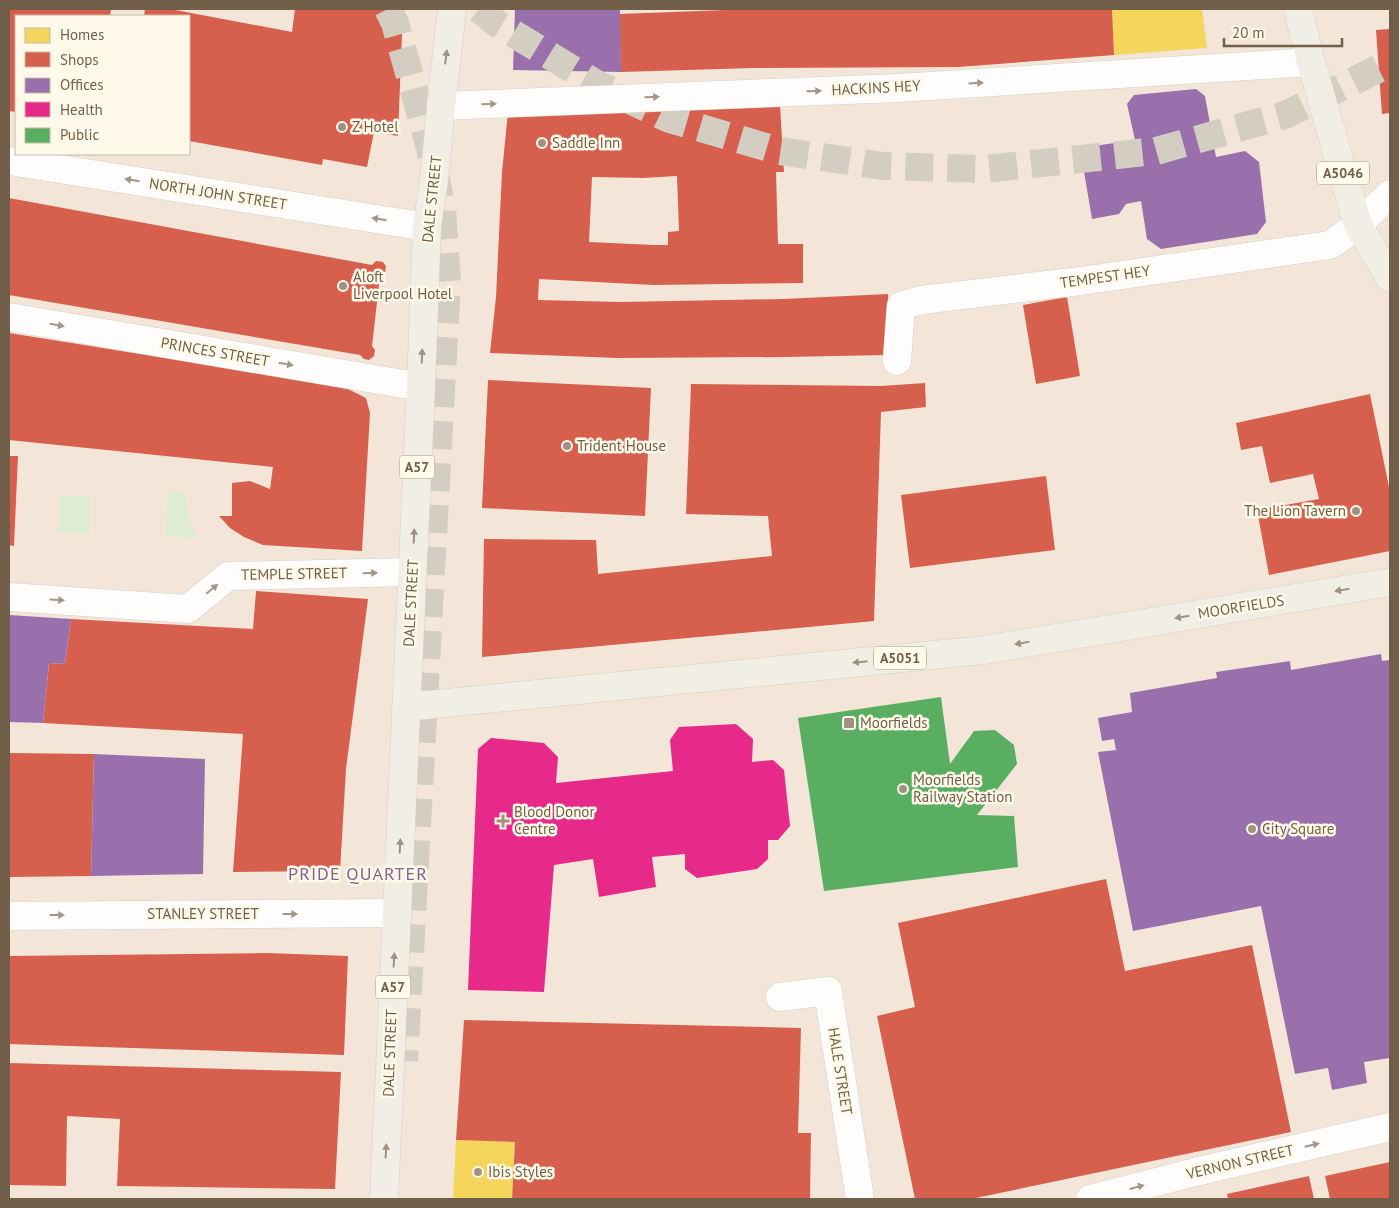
<svg xmlns="http://www.w3.org/2000/svg" width="1399" height="1208" viewBox="0 0 1399 1208" font-family="'PT Sans',sans-serif">
	<rect width="100%" height="100%" fill="#f5f2e9"/>
	<path fill="#f3e6d9" fill-rule="evenodd" d="M 9,9 L 1390,9 L 1390,1199 L 9,1199 ZM 16,16 L 189,16 L 189,154 L 16,154 Z"/>
	<path fill="#deecd4" d="M 168,492 L 188,493 L 185,503 L 197,539 L 166,536 Z
		M 60,496 L 90,496 L 89,534 L 58,532 Z"/>
	<path fill="#f6d55c" d="M 1112,9 L 1202,9 L 1207,48 L 1114,55 Z
		M 456,1140 L 515,1142 L 512,1199 L 453,1199 Z"/>
	<path fill="#d6604d" fill-rule="evenodd" d="M 9,9 L 111,9 L 110,16 L 16,16 L 16,112 L 9,111 Z
		M 145,9 L 170,9 L 292,32 L 295,9 L 403,9 L 398,136 L 374,132 L 367,167 L 323,159 L 322,165 L 189,141 L 189,16 L 144,16 Z
		M 752,9 L 1112,9 L 1114,55 L 958,67 L 753,68 L 621,72 L 619,14 Z
		M 1390,29 L 1390,113 L 1382,114 L 1376,30 Z
		M 780,105 L 784,172 L 776,172 L 778,244 L 803,244 L 803,283 L 653,285 L 539,279 L 538,300 L 621,302 L 784,299 L 888,294 L 888,355 L 784,357 L 618,358 L 490,353 L 496,297 L 502,172 L 508,112 ZM 677,176 L 679,231 L 668,232 L 668,245 L 654,245 L 589,242 L 592,177 L 643,178 Z
		M 9,198 L 372,265 L 376,261 L 383,262 L 386,266 L 385,272 L 380,276 L 372,346 L 375,350 L 374,356 L 369,360 L 364,359 L 360,355 L 9,295 Z
		M 1067,297 L 1080,376 L 1036,384 L 1023,305 Z
		M 9,333 L 284,377 L 348,389 L 366,398 L 370,413 L 362,551 L 263,545 L 244,537 L 230,528 L 219,516 L 232,516 L 232,483 L 250,481 L 270,489 L 273,467 L 9,440 Z
		M 488,380 L 651,388 L 645,516 L 482,508 Z
		M 925,383 L 926,407 L 881,412 L 874,621 L 482,657 L 484,539 L 596,540 L 598,574 L 772,556 L 768,516 L 686,514 L 691,384 L 881,386 Z
		M 1370,394 L 1390,492 L 1390,551 L 1269,575 L 1257,510 L 1319,499 L 1313,474 L 1270,483 L 1262,446 L 1241,450 L 1236,423 Z
		M 9,456 L 18,456 L 14,546 L 9,545 Z
		M 1046,476 L 1055,550 L 910,568 L 901,495 Z
		M 256,591 L 368,599 L 346,769 L 340,871 L 233,872 L 243,734 L 43,723 L 49,663 L 65,664 L 71,619 L 253,629 Z
		M 9,753 L 94,754 L 91,876 L 9,877 Z
		M 1106,879 L 1125,971 L 1252,945 L 1291,1132 L 971,1199 L 915,1199 L 877,1016 L 915,1007 L 898,923 Z
		M 267,953 L 348,956 L 344,1055 L 9,1044 L 9,956 Z
		M 464,1020 L 801,1028 L 798,1133 L 811,1133 L 810,1199 L 512,1199 L 515,1142 L 456,1140 Z
		M 9,1063 L 341,1072 L 335,1189 L 117,1186 L 120,1119 L 67,1116 L 66,1186 L 9,1185 Z
		M 1390,1162 L 1390,1199 L 1330,1199 L 1325,1176 Z
		M 1309,1176 L 1314,1199 L 1228,1199 L 1227,1194 Z"/>
	<path fill="#9970ab" d="M 515,9 L 620,9 L 621,72 L 513,70 Z
		M 1196,89 L 1205,96 L 1216,157 L 1245,151 L 1259,162 L 1266,222 L 1257,234 L 1161,249 L 1147,239 L 1141,201 L 1126,204 L 1119,214 L 1092,219 L 1080,148 L 1135,140 L 1127,104 L 1134,95 Z
		M 9,615 L 71,619 L 65,664 L 49,663 L 43,723 L 9,722 Z
		M 1381,654 L 1382,661 L 1390,660 L 1390,1058 L 1364,1062 L 1367,1083 L 1332,1090 L 1328,1068 L 1295,1074 L 1261,906 L 1133,931 L 1098,752 L 1116,750 L 1114,739 L 1102,741 L 1098,718 L 1132,712 L 1130,693 L 1217,678 L 1216,672 L 1290,661 L 1291,670 Z
		M 94,754 L 205,759 L 203,874 L 91,876 Z"/>
	<path fill="#e7298a" d="M 736,724 L 753,739 L 752,762 L 773,760 L 784,770 L 790,826 L 778,840 L 768,840 L 768,859 L 757,869 L 697,878 L 685,869 L 685,854 L 652,857 L 656,887 L 599,897 L 593,859 L 554,865 L 544,992 L 468,990 L 478,749 L 491,738 L 544,743 L 558,757 L 556,783 L 673,771 L 670,740 L 679,727 Z"/>
	<path fill="#5aae61" d="M 941,697 L 950,764 L 974,731 L 995,730 L 1014,745 L 1017,764 L 977,815 L 1014,816 L 1018,867 L 824,891 L 798,718 Z"/>
	<g fill="none" stroke-linecap="round" stroke-linejoin="round">
		<path stroke="#d4cdc1" stroke-width="28" stroke-dasharray="28 14" stroke-linecap="butt" d="M 388,9 L 395,23 L 430,148 L 442,209 L 447,282 L 404,1061
			M 479,9 L 496,23 L 595,83 L 667,118 L 779,151 L 883,166 L 985,169 L 1156,151 L 1285,115 L 1390,63"/>
		<g stroke="#d4cfc7" stroke-width="29">
			<path id="minor" d="M 441,106 L 898,88 L 1311,62
				M 9,161 L 427,227
				M 9,317 L 421,387
				M 897,361 L 901,306 L 921,300 L 1081,281 L 1330,245 L 1358,225 L 1390,194
				M 9,597 L 188,609 L 228,576 L 412,572
				M 9,916 L 397,913
				M 780,997 L 828,991 L 860,1199
				M 1090,1199 L 1195,1172 L 1390,1127"/>
		</g>
		<g stroke="#d4cec5" stroke-width="29">
			<path id="major" d="M 1298,9 L 1311,62 L 1358,225 L 1390,278
				M 406,707 L 984,650 L 1390,582
				M 384,1199 L 421,387 L 427,227 L 434,181 L 441,106 L 452,9"/>
		</g>
		<use href="#minor" stroke="#fefdfc" stroke-width="28"/>
		<use href="#major" stroke="#f1efe5" stroke-width="28"/>
	</g>
	<defs><path id="oneway-solid" d="M-6-.8H1V-3.2L6.5 0L1 3.2V.8H-6Z" transform="scale(1.25)"/></defs>
	<g fill="#9e9180">
		<use href="#oneway-solid" transform="translate(446 57) rotate(-83)"/>
		<use href="#oneway-solid" transform="translate(422 356) rotate(-88)"/>
		<use href="#oneway-solid" transform="translate(414 536) rotate(-87)"/>
		<use href="#oneway-solid" transform="translate(1342 590) rotate(171)"/>
		<use href="#oneway-solid" transform="translate(1182 617) rotate(171)"/>
		<use href="#oneway-solid" transform="translate(1022 643) rotate(170)"/>
		<use href="#oneway-solid" transform="translate(860 662) rotate(174)"/>
		<use href="#oneway-solid" transform="translate(400 846) rotate(-87)"/>
		<use href="#oneway-solid" transform="translate(394 960) rotate(-87)"/>
		<use href="#oneway-solid" transform="translate(386 1151) rotate(-87)"/>
	</g>
	<g fill="#a39688">
		<use href="#oneway-solid" transform="translate(976 83) rotate(-4)"/>
		<use href="#oneway-solid" transform="translate(814 91) rotate(-2)"/>
		<use href="#oneway-solid" transform="translate(652 97) rotate(-2)"/>
		<use href="#oneway-solid" transform="translate(489 104) rotate(-2)"/>
		<use href="#oneway-solid" transform="translate(132 180) rotate(-171)"/>
		<use href="#oneway-solid" transform="translate(379 219) rotate(-171)"/>
		<use href="#oneway-solid" transform="translate(57 325) rotate(10)"/>
		<use href="#oneway-solid" transform="translate(286 364) rotate(10)"/>
		<use href="#oneway-solid" transform="translate(370 573) rotate(-1)"/>
		<use href="#oneway-solid" transform="translate(212 589) rotate(-40)"/>
		<use href="#oneway-solid" transform="translate(57 600) rotate(4)"/>
		<use href="#oneway-solid" transform="translate(290 914)"/>
		<use href="#oneway-solid" transform="translate(57 915)"/>
		<use href="#oneway-solid" transform="translate(1312 1145) rotate(-13)"/>
		<use href="#oneway-solid" transform="translate(1137 1187) rotate(-15)"/>
	</g>
	<g fill="#a09282" stroke="#fef9e9" stroke-width="2">
		<circle cx="342" cy="127" r="5"/>
		<circle cx="542" cy="143" r="5"/>
		<circle cx="343" cy="286" r="5"/>
		<circle cx="567" cy="446" r="5"/>
		<circle cx="1356" cy="511" r="5"/>
		<rect x="843" y="717" width="12" height="12" rx="2.5"/>
		<circle cx="903" cy="789" r="5"/>
		<path d="M500.5 813.5h5v5h5v5h-5v5h-5v-5h-5v-5h5z"/>
		<circle cx="1252" cy="829" r="5"/>
		<circle cx="478" cy="1172" r="5"/>
	</g>
	<g text-anchor="middle" stroke-width="5" stroke-linejoin="round" paint-order="stroke">
		<g fill="#fef9e9" stroke="#9c8d7a" stroke-width="1">
			<rect x="1317" y="161.5" width="52" height="23" rx="4"/>
			<rect x="399.5" y="455.5" width="35" height="23" rx="4"/>
			<rect x="874" y="646.5" width="52" height="23" rx="4"/>
			<rect x="375.5" y="975.5" width="35" height="23" rx="4"/>
		</g>
		<g font-size="14" font-weight="bold" fill="#725f4a">
			<text x="1343" y="178">A5046</text>
			<text x="417" y="472">A57</text>
			<text x="900" y="663">A5051</text>
			<text x="393" y="992">A57</text>
		</g>
		<g font-size="15" fill="#725f4a" stroke="#fef9e9">
			<text transform="translate(876 88) rotate(-3)" y="5">HACKINS HEY</text>
			<text transform="translate(218 194) rotate(9)" y="5">NORTH JOHN STREET</text>
			<text transform="translate(432 199) rotate(-84)" y="5">DALE STREET</text>
			<text transform="translate(1105 277) rotate(-8)" y="5">TEMPEST HEY</text>
			<text transform="translate(215 352) rotate(10)" y="5">PRINCES STREET</text>
			<text transform="translate(294 574) rotate(-1)" y="5">TEMPLE STREET</text>
			<text transform="translate(411 603) rotate(-87)" y="5">DALE STREET</text>
			<text transform="translate(1241 607) rotate(-9)" y="5">MOORFIELDS</text>
			<text x="203" y="919">STANLEY STREET</text>
			<text transform="translate(390 1053) rotate(-88)" y="5">DALE STREET</text>
			<text transform="translate(840 1071) rotate(81)" y="5">HALE STREET</text>
			<text transform="translate(1240 1162) rotate(-13)" y="5">VERNON STREET</text>
		</g>
		<g font-size="15" fill="#725f4a" stroke="#fef9e9" text-anchor="start">
			<text x="352" y="132">Z Hotel</text>
			<text x="552" y="148">Saddle Inn</text>
			<text x="353" y="282">Aloft<tspan x="353" dy="17">Liverpool Hotel</tspan></text>
			<text x="577" y="451">Trident House</text>
			<text x="1346" y="516" text-anchor="end">The Lion Tavern</text>
			<text x="860" y="728">Moorfields</text>
			<text x="913" y="785">Moorfields<tspan x="913" dy="17">Railway Station</tspan></text>
			<text x="514" y="817">Blood Donor<tspan x="514" dy="17">Centre</tspan></text>
			<text x="1262" y="834">City Square</text>
			<text x="488" y="1177">Ibis Styles</text>
		</g>
		<g font-size="18" letter-spacing="1" fill="#86628e" stroke="#fef9e9">
			<text x="358" y="880">PRIDE QUARTER</text>
		</g>
	</g>
	<rect width="1399" height="1208" fill="none" stroke="#725f4a" stroke-width="20"/>
	<rect x="15" y="15" width="175" height="140" fill="#fef9e9" stroke="#c6bba9"/>
	<rect x="25" y="28" width="25" height="15" fill="#f6d55c" stroke="#c6bba9"/>
	<text x="60" y="40" font-size="15" fill="#725f4a">Homes</text>
	<rect x="25" y="52" width="25" height="15" fill="#d6604d" stroke="#c6bba9"/>
	<text x="60" y="65" font-size="15" fill="#725f4a">Shops</text>
	<rect x="25" y="78" width="25" height="15" fill="#9970ab" stroke="#c6bba9"/>
	<text x="60" y="90" font-size="15" fill="#725f4a">Offices</text>
	<rect x="25" y="102" width="25" height="15" fill="#e7298a" stroke="#c6bba9"/>
	<text x="60" y="115" font-size="15" fill="#725f4a">Health</text>
	<rect x="25" y="128" width="25" height="15" fill="#5aae61" stroke="#c6bba9"/>
	<text x="60" y="140" font-size="15" fill="#725f4a">Public</text>
	<path d="M1224 38v8h118v-8" fill="none" stroke="#725f4a" stroke-width="2.5"/>
	<text x="1232" y="38" font-size="15" fill="#725f4a" stroke="#fef9e9" stroke-width="4" paint-order="stroke">20 m</text>
</svg>
